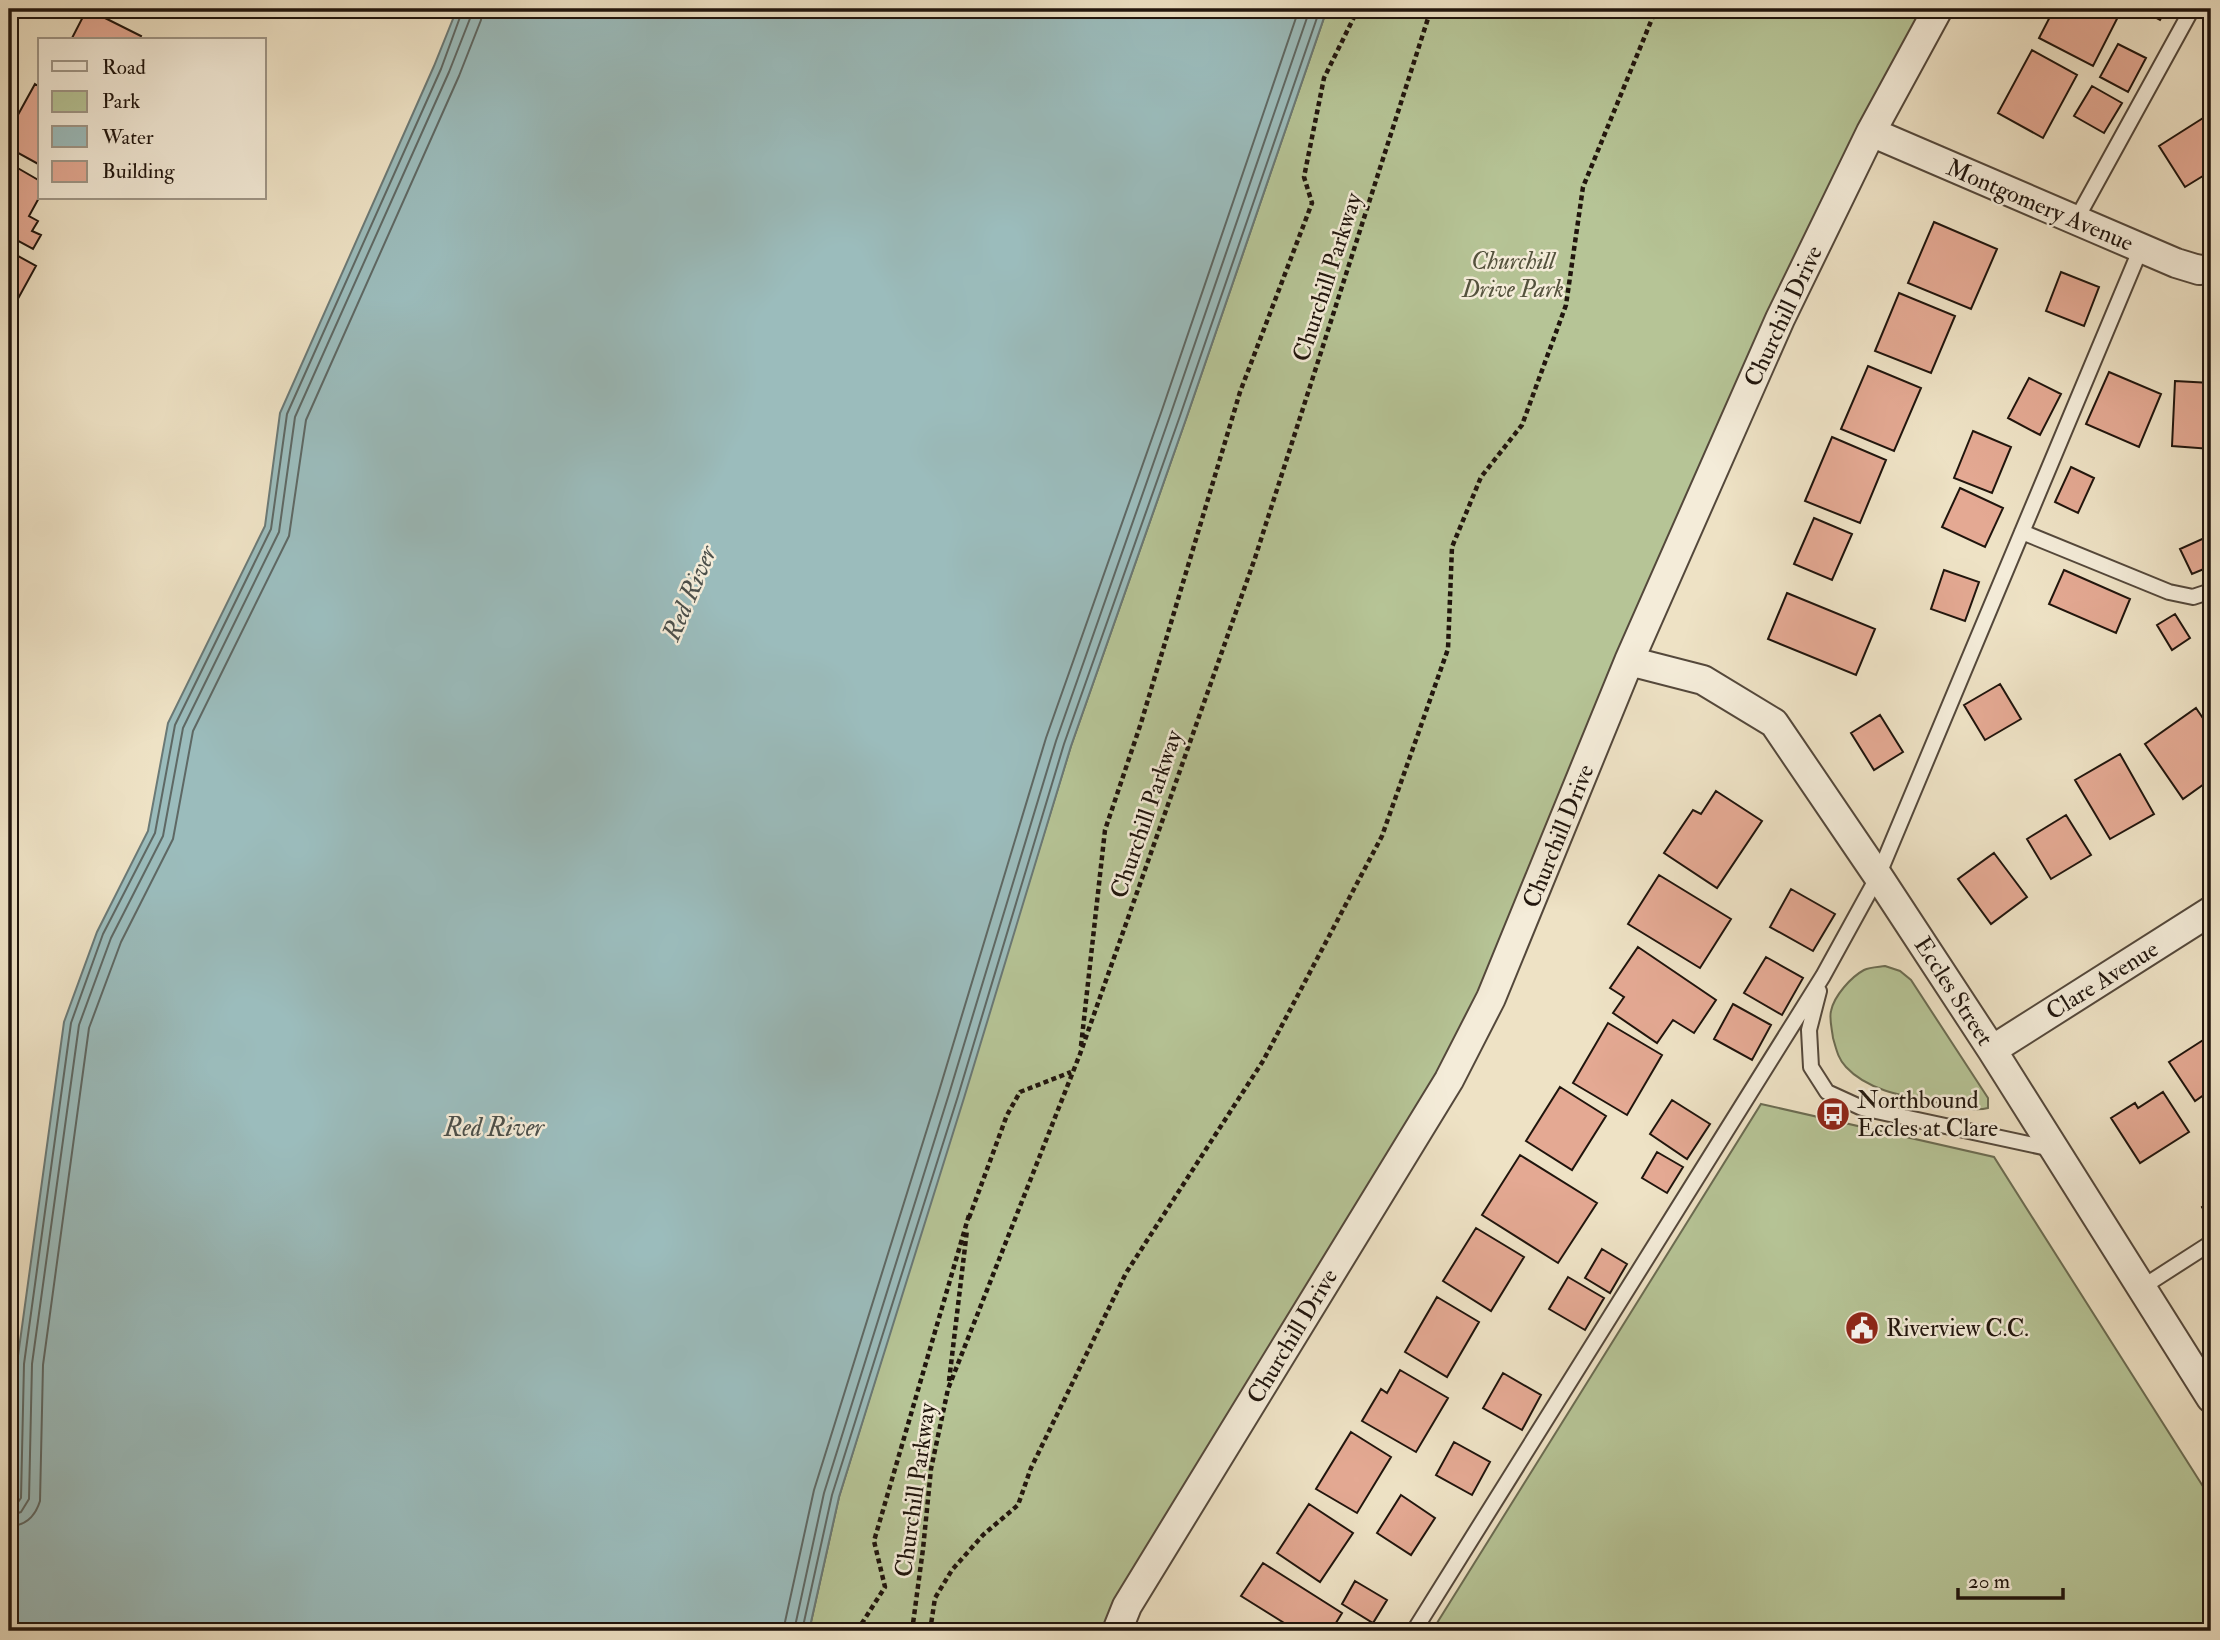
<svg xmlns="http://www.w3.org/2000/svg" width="2220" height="1640" viewBox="0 0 2220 1640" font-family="'IM FELL Double Pica',serif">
	<rect width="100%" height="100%" fill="#eee2c5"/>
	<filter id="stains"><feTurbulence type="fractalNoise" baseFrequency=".00286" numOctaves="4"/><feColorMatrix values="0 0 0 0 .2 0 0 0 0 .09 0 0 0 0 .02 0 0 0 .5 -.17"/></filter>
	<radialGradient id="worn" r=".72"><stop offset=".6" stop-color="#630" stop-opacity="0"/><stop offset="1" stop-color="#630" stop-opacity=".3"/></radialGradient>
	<path fill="#b6c496" stroke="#6b6c52" stroke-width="2" d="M 1327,9 L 1938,9 L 1871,132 L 1491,998 L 1117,1631 L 809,1631 L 839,1497 L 1071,746 L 1186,419 Z
		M 1885,966 L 1900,971 L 1911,980 L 1988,1098 L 1988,1108 C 1974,1112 1955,1106 1940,1103 C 1909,1097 1869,1092 1846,1067 C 1838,1059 1836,1048 1833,1038 C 1832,1029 1829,1019 1831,1011 C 1834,996 1851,977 1864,970 C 1870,967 1879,967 1885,966 Z
		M 1761,1104 L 1994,1157 L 2211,1499 L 2211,1631 L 1432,1631 Z"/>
	<path fill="#9bbcbc" stroke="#6a7976" stroke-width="2" d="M 457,9 L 1327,9 L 1186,419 L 1071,746 L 964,1098 L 839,1497 L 809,1631 L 9,1631 L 9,1504 L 14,1497 L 17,1363 L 64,1022 L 97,932 L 148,831 L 168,723 L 265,526 L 280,413 L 434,66 Z"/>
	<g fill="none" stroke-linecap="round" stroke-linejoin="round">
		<path stroke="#5e6864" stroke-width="2" d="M 9,1507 L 16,1505 L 21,1498 L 24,1364 L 71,1023 L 103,934 L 155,833 L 175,725 L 271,529 L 287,414 L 441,69 L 463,9
			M 9,1516 L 21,1512 L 29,1499 L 32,1364 L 79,1025 L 111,938 L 163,836 L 183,728 L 279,532 L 295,417 L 449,72 L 471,16 L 472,9
			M 9,1526 C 25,1526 35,1517 40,1501 L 43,1365 L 89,1028 L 121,942 L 173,839 L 193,731 L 289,536 L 306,420 L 459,76 L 481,20 L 482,9
			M 783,1631 L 814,1490 L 939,1091 L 1046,738 L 1162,410 L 1299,9
			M 794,1631 L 824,1493 L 949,1094 L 1056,741 L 1171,413 L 1310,9
			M 802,1631 L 832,1495 L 958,1096 L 1064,744 L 1180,416 L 1320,9"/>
	</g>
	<path fill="#e4a993" stroke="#20150d" stroke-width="2" d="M 87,9 L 141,36 L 139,40 L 71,40 Z
		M 2054,9 L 2122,9 L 2093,66 L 2039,38 Z
		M 2140,9 L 2166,9 L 2160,20 Z
		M 2118,44 L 2146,58 L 2128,92 L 2100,77 Z
		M 2032,50 L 2077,75 L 2043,138 L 1998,113 Z
		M 35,84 L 40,87 L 40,165 L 9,148 L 9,131 Z
		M 2092,86 L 2122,103 L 2104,133 L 2074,116 Z
		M 2211,113 L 2211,171 L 2185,187 L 2159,146 Z
		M 9,163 L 40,181 L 40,196 L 29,216 L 38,221 L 32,231 L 41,235 L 33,249 L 9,236 Z
		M 1934,222 L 1997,249 L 1971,309 L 1908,283 Z
		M 9,251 L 36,266 L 9,315 Z
		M 2061,272 L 2099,287 L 2084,326 L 2046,311 Z
		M 1899,293 L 1955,316 L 1931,373 L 1875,351 Z
		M 1868,366 L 1921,388 L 1894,451 L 1841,429 Z
		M 2109,372 L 2161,394 L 2139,447 L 2086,424 Z
		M 2029,378 L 2061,394 L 2040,435 L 2008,418 Z
		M 2175,381 L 2211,383 L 2211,449 L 2172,446 Z
		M 1973,431 L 2011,447 L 1992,493 L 1954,478 Z
		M 1832,437 L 1886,460 L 1860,523 L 1805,501 Z
		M 2071,467 L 2094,478 L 2078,513 L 2055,502 Z
		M 1960,488 L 2003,508 L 1985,547 L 1942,527 Z
		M 1814,518 L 1852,534 L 1832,580 L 1794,564 Z
		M 2211,535 L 2211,566 L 2192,574 L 2180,549 Z
		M 1944,570 L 1979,582 L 1965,621 L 1931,609 Z
		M 2064,570 L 2130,599 L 2116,633 L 2049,604 Z
		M 1787,593 L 1875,629 L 1856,675 L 1768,639 Z
		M 2175,614 L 2190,638 L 2172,650 L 2157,625 Z
		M 2000,684 L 2021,719 L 1985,740 L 1964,705 Z
		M 2196,708 L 2211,730 L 2211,779 L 2183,799 L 2145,744 Z
		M 1880,715 L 1903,752 L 1874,770 L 1851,733 Z
		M 2120,754 L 2154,814 L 2110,839 L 2075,780 Z
		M 1716,791 L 1762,821 L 1717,888 L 1664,853 L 1693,810 L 1701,814 Z
		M 2066,815 L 2091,855 L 2051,879 L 2027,839 Z
		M 1994,853 L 2027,897 L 1991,924 L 1958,879 Z
		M 1659,875 L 1731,919 L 1700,968 L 1628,924 Z
		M 1791,889 L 1835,914 L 1813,951 L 1770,927 Z
		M 1638,947 L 1716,1000 L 1694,1033 L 1673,1020 L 1657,1043 L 1613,1013 L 1624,997 L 1610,988 Z
		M 1766,957 L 1803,978 L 1782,1015 L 1744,993 Z
		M 1733,1004 L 1771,1025 L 1752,1060 L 1714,1039 Z
		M 1608,1023 L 1662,1055 L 1627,1115 L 1573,1083 Z
		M 2211,1035 L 2211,1090 L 2195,1101 L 2169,1062 Z
		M 1560,1087 L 1606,1116 L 1572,1170 L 1526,1141 Z
		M 2163,1092 L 2189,1132 L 2140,1163 L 2111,1118 L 2135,1103 L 2138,1108 Z
		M 1672,1100 L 1710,1124 L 1687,1159 L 1650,1134 Z
		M 1657,1152 L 1683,1167 L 1667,1193 L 1642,1178 Z
		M 1520,1155 L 1597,1203 L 1558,1263 L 1482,1215 Z
		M 2211,1201 L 2211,1222 L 2202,1207 Z
		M 1476,1228 L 1524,1257 L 1491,1311 L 1443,1281 Z
		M 1602,1249 L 1627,1264 L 1610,1293 L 1585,1278 Z
		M 1568,1277 L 1604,1298 L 1585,1330 L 1549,1309 Z
		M 1437,1297 L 1479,1322 L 1447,1377 L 1405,1352 Z
		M 1400,1370 L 1448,1398 L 1416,1452 L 1362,1421 L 1381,1389 L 1387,1393 Z
		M 1503,1373 L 1541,1395 L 1522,1430 L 1483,1408 Z
		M 1351,1432 L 1391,1457 L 1357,1513 L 1316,1489 Z
		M 1454,1442 L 1490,1462 L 1472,1495 L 1436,1475 Z
		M 1401,1495 L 1435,1518 L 1411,1555 L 1377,1533 Z
		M 1309,1504 L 1353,1533 L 1320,1582 L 1277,1553 Z
		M 1263,1563 L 1342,1613 L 1331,1631 L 1297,1631 L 1241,1596 Z
		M 1355,1581 L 1387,1600 L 1373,1623 L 1342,1604 Z"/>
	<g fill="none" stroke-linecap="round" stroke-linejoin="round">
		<g stroke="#54483b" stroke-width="18">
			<path id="lane" d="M 2076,220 L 2192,9
				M 2022,532 L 2169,592 L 2193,597 L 2211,591
				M 1819,991 L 1809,1030 L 1811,1067 L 1827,1092 L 1862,1108 L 2052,1149
				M 2141,1288 L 2211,1243
				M 1414,1631 L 1823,976 L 1878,876 L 2141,248"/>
		</g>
		<g stroke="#54483b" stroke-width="32">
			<path id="street" d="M 1871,132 L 2176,263 L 2199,270 L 2211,269
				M 1629,661 L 1703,680 L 1774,723 L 1878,876 L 1992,1050 L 2211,1398
				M 1992,1050 L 2211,911
				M 1117,1631 L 1127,1606 L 1449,1080 L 1491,998 L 1629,661 L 1780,319 L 1871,132 L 1938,9"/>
		</g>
		<path stroke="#20150d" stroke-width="4.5" stroke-dasharray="5 3.5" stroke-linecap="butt" d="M 1081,1046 L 1105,830 L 1141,723 L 1240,392 L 1312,203 L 1304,177 L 1324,78 L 1358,9
			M 969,1218 L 1007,1115 L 1020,1092 L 1071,1072
			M 949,1381 L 967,1230
			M 857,1631 L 885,1587 L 874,1541 L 969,1215
			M 912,1631 L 923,1549 L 931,1469 L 948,1389 L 1080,1054 L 1255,558 L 1431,9
			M 930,1631 L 935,1598 L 952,1570 L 983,1535 L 1018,1505 L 1031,1468 L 1126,1273 L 1263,1061 L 1382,836 L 1448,649 L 1452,547 L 1481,477 L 1522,425 L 1566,305 L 1583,187 L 1656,9"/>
		<use href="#lane" stroke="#f4ecd9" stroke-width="14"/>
		<use href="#street" stroke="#f4ecd9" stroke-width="28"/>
	</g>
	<defs>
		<g id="bus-disc" transform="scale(1.75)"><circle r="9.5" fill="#8f2418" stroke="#f4ecd9"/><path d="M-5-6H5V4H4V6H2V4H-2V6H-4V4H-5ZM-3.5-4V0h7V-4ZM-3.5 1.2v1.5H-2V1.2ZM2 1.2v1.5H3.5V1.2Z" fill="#fff"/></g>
		<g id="civic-disc" transform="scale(1.75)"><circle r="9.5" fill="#8f2418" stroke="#f4ecd9"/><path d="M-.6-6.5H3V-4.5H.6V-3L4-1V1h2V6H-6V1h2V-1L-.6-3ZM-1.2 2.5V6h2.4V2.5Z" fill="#fff"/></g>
	</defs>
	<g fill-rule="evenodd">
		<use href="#bus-disc" x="1833" y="1114"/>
		<use href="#civic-disc" x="1862" y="1328"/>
	</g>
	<g text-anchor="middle" stroke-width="5" stroke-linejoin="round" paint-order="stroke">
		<g font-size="24" fill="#20150d" stroke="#f4ecd9">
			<text transform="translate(2040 205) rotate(23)" y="8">Montgomery Avenue</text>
			<text transform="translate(1327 277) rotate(-72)" y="8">Churchill Parkway</text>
			<text transform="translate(1783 316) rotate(-65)" y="8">Churchill Drive</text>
			<text transform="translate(1146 814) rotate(-71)" y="8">Churchill Parkway</text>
			<text transform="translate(1558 836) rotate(-68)" y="8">Churchill Drive</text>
			<text transform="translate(2102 980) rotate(-32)" y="8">Clare Avenue</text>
			<text transform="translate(1954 991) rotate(57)" y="8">Eccles Street</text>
			<text transform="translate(1292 1336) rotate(-59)" y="8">Churchill Drive</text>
			<text transform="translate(915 1490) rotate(-82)" y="8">Churchill Parkway</text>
		</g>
		<g font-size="24" font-style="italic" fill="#54523d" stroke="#f4ecd9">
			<text x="1513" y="269">Churchill<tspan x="1513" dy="28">Drive Park</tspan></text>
		</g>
		<g font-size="24" fill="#20150d" stroke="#f4ecd9" text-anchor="start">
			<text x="1857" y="1108">Northbound<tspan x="1857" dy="28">Eccles at Clare</tspan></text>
			<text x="1886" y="1336">Riverview C.C.</text>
		</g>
		<g font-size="26" font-style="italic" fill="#4b4f4a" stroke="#f4ecd9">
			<text transform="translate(689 593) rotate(-67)" y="9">Red River</text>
			<text x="494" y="1136">Red River</text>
		</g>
	</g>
	<rect width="2220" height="1640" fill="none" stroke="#eee2c5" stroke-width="35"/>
	<rect x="10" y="10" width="2199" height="1619" fill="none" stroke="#20150d" stroke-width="3.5"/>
	<rect x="18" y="18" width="2185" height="1605" fill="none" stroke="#20150d" stroke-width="2"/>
	<rect x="38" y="38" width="228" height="161" fill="#f4ecd9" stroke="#9f9687" stroke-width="2"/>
	<rect x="52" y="61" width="35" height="10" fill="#f4ecd9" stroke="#9f9687" stroke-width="2"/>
	<text x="102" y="74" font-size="21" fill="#20150d">Road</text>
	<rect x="52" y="91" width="35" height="21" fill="#b6c496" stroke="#9f9687" stroke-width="2"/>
	<text x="102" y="108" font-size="21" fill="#20150d">Park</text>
	<rect x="52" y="126" width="35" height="21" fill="#9bbcbc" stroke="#9f9687" stroke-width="2"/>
	<text x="102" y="144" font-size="21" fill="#20150d">Water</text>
	<rect x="52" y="161" width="35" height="21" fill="#e4a993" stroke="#9f9687" stroke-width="2"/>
	<text x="102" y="178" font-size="21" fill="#20150d">Building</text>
	<path d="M1958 1588v10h105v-10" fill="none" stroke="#20150d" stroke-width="3.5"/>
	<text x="1968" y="1588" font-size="21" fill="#20150d" stroke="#f4ecd9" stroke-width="5" paint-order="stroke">20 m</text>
	<rect width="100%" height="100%" filter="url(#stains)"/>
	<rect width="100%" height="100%" fill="url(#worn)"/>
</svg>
